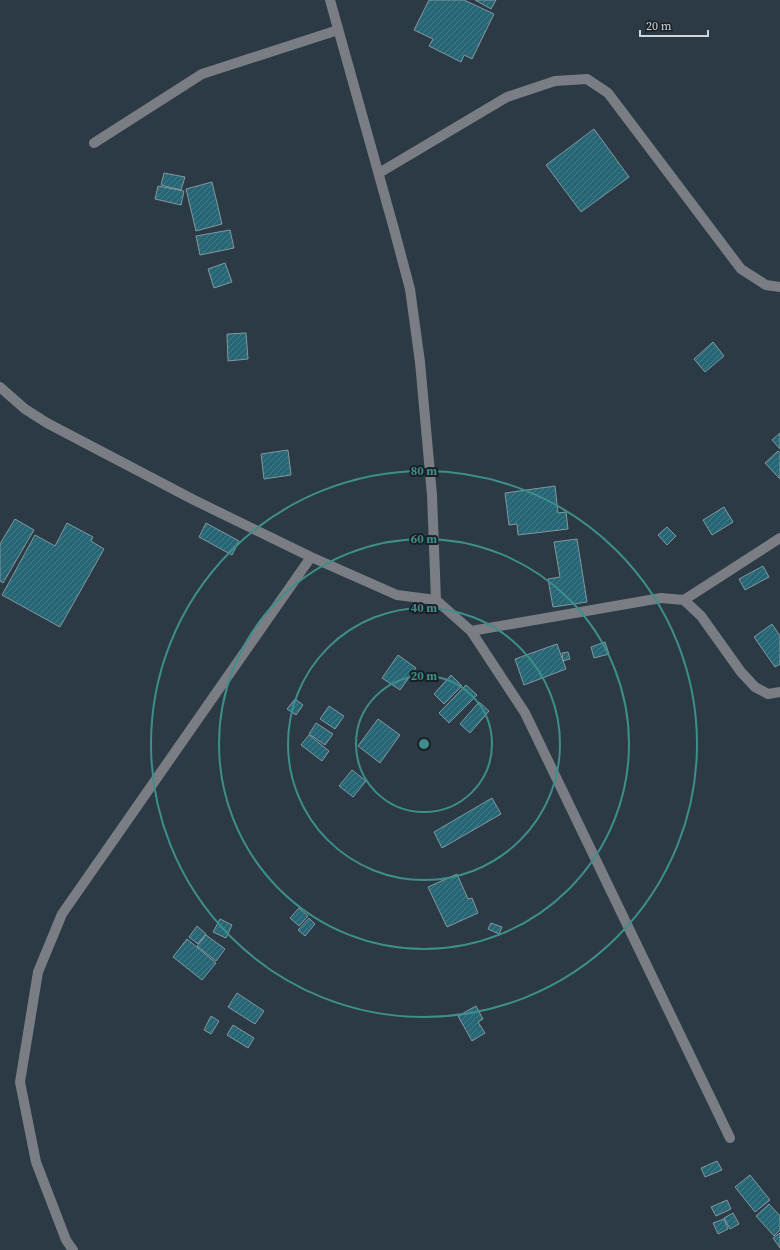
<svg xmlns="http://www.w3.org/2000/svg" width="780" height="1250" viewBox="0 0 780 1250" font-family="'Source Serif 4',serif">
	<defs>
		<pattern id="building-hatch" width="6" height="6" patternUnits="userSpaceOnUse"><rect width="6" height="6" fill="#276675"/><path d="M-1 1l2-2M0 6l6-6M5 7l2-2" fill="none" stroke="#457b88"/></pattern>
	</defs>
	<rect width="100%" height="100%" fill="#2b3a44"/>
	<path fill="url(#building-hatch)" stroke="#82989f" d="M 429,0 L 464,0 L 494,14 L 472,59 L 464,55 L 461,62 L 429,46 L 433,39 L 414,30 Z
		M 475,0 L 496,0 L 491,9 Z
		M 594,129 L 629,177 L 581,212 L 546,165 Z
		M 164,173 L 185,177 L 181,190 L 161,185 Z
		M 212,182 L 222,224 L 196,231 L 186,189 Z
		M 158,186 L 184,191 L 181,205 L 155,199 Z
		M 230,230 L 234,248 L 200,255 L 196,236 Z
		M 225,263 L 232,282 L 214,288 L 208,269 Z
		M 246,333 L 248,359 L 228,361 L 227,334 Z
		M 713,342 L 724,356 L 705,372 L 694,359 Z
		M 780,433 L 780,449 L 772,440 Z
		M 288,450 L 291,475 L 264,479 L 261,454 Z
		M 778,451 L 780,453 L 780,479 L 765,463 Z
		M 555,486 L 558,513 L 566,512 L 568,529 L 518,535 L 517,524 L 509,525 L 505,493 Z
		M 724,507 L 733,522 L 712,535 L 703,520 Z
		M 15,519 L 34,530 L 3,583 L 0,581 L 0,544 Z
		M 67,523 L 93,537 L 91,541 L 104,549 L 60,627 L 2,595 L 35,535 L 55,546 Z
		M 206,523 L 239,541 L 232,555 L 199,537 Z
		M 667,527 L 676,536 L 667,545 L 658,535 Z
		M 577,539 L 587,602 L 553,607 L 548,579 L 560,577 L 554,542 Z
		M 763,566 L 769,577 L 745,590 L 739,579 Z
		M 772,624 L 780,636 L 780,664 L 775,667 L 754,637 Z
		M 605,642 L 609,654 L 594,658 L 591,647 Z
		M 557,644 L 566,669 L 524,685 L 515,659 Z
		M 568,652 L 570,659 L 563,661 L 562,653 Z
		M 398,655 L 416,668 L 400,690 L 382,678 Z
		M 451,675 L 462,686 L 444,704 L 434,694 Z
		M 466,685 L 477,695 L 449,723 L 439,713 Z
		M 295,699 L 303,705 L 296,715 L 287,709 Z
		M 479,702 L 489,711 L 470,733 L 460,724 Z
		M 329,706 L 344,716 L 335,729 L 320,719 Z
		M 378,719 L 400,735 L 380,763 L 358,746 Z
		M 316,723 L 333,734 L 325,745 L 309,734 Z
		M 309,735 L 329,751 L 322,761 L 301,745 Z
		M 352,770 L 366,781 L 353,797 L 339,786 Z
		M 492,798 L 501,814 L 442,848 L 434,832 Z
		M 457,874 L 468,899 L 472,898 L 478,913 L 447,927 L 428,887 Z
		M 299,908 L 308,916 L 299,926 L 290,918 Z
		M 309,918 L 315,924 L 305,936 L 298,930 Z
		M 220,919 L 232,925 L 226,938 L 213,932 Z
		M 491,923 L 502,927 L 499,934 L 488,929 Z
		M 197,926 L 206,934 L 198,944 L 189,937 Z
		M 206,935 L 225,949 L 216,961 L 197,946 Z
		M 187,939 L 216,963 L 202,980 L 173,957 Z
		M 237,993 L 264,1011 L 255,1024 L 228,1007 Z
		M 476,1006 L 483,1019 L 478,1022 L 485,1033 L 472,1041 L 458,1016 Z
		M 211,1016 L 219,1021 L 211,1034 L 204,1030 Z
		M 233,1025 L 254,1038 L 248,1048 L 227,1035 Z
		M 717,1161 L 722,1170 L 705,1177 L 701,1168 Z
		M 750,1175 L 770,1200 L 755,1212 L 735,1187 Z
		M 727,1200 L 731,1209 L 716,1216 L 711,1207 Z
		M 769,1204 L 780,1216 L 780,1230 L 774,1236 L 756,1216 Z
		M 733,1213 L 739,1224 L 730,1229 L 724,1218 Z
		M 724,1219 L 728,1229 L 718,1234 L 713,1223 Z
		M 780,1233 L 780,1248 L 773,1238 Z"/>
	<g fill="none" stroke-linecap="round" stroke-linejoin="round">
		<path stroke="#7a7d84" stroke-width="10" d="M 330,0 L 394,229 L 410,289 L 420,362 L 432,495 L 436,600 L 471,631 L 525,713 L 730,1138
			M 94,143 L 202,74 L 338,30
			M 379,173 L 507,97 L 555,81 L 587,79 L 608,93 L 741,269 L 766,285 L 780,287
			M 0,387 L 25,409 L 47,423 L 194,500 L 311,557 L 397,595 L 436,600
			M 684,600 L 780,538
			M 471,631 L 661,598 L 684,600 L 701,616 L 741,672 L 755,687 L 768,694 L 780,692
			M 73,1250 L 66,1240 L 36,1162 L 20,1082 L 38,972 L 62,914 L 311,557"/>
	</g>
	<g fill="none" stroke="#3e8e8a" stroke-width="2">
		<circle cx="424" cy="744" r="68"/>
		<circle cx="424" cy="744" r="136"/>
		<circle cx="424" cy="744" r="205"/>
		<circle cx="424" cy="744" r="273"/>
	</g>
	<circle cx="424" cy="744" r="6" fill="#3e8e8a" stroke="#1a2025" stroke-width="2"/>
	<g font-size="12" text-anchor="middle" font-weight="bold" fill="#3e8e8a" stroke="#1a2025" stroke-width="4" stroke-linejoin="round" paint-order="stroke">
		<text x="424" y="475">80 m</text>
		<text x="424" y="543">60 m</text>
		<text x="424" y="612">40 m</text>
		<text x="424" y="680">20 m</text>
	</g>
	<path d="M640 30v6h68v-6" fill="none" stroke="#cdd6dd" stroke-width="2"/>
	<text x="646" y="30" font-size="12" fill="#cdd6dd" stroke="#1a2025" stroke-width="3" paint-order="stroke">20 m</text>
</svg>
